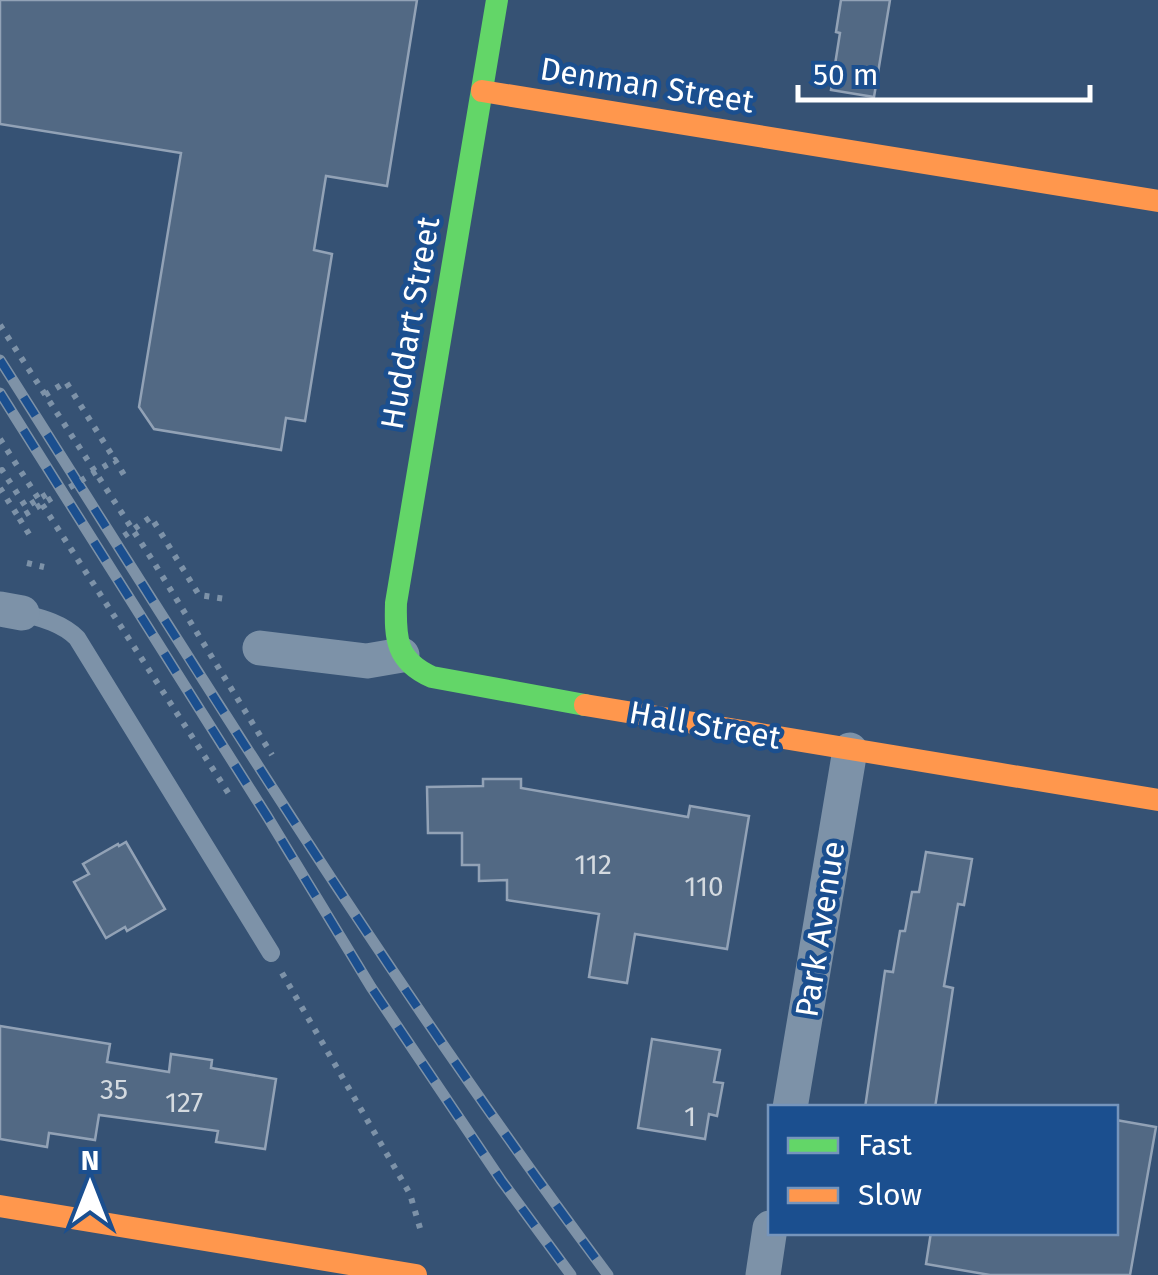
<svg xmlns="http://www.w3.org/2000/svg" width="1158" height="1275" viewBox="0 0 1158 1275" font-family="'Fira Sans',sans-serif">
	<rect width="100%" height="100%" fill="#365274"/>
	<path fill="#526984" stroke="#92a2b6" stroke-width="2.5" d="M 0,0 L 417,0 L 387,186 L 326,176 L 314,250 L 332,254 L 305,421 L 286,418 L 281,450 L 154,429 L 139,407 L 181,153 L 0,124 Z
		M 841,0 L 890,0 L 874,97 L 831,90 L 840,33 L 836,32 Z
		M 483,779 L 521,779 L 521,788 L 688,817 L 690,806 L 749,816 L 727,949 L 635,934 L 627,983 L 589,977 L 599,914 L 507,900 L 507,880 L 479,881 L 479,865 L 462,865 L 462,833 L 428,833 L 427,787 L 483,786 Z
		M 126,842 L 165,909 L 127,931 L 125,927 L 106,938 L 74,882 L 89,874 L 83,864 L 118,844 L 119,846 Z
		M 926,852 L 972,859 L 964,905 L 958,904 L 944,986 L 953,988 L 935,1108 L 865,1108 L 885,971 L 893,972 L 900,931 L 905,931 L 912,892 L 919,892 Z
		M 0,1026 L 110,1044 L 107,1062 L 169,1072 L 171,1054 L 212,1060 L 211,1068 L 276,1079 L 265,1149 L 216,1142 L 218,1131 L 99,1115 L 95,1140 L 49,1133 L 47,1147 L 0,1139 Z
		M 652,1039 L 720,1050 L 714,1082 L 723,1083 L 717,1116 L 709,1114 L 705,1139 L 638,1128 Z
		M 1116,1120 L 1156,1127 L 1130,1275 L 990,1275 L 926,1264 L 931,1232 L 1116,1232 Z"/>
	<g fill="none" stroke-linecap="round" stroke-linejoin="round">
		<path stroke="#7d92a8" stroke-width="6" stroke-dasharray="5 8" stroke-linecap="butt" d="M 0,325 L 153,561 L 272,755
			M 45,395 L 66,382 L 115,460
			M 0,439 L 229,794
			M 0,471 L 2,470 L 26,507 L 47,494
			M 0,488 L 19,518
			M 124,536 L 151,517 L 199,595 L 226,599
			M 27,563 L 44,567
			M 282,973 L 410,1194 L 422,1235"/>
		<path stroke="#7d92a8" stroke-width="18" d="M 22,613 C 41,618 62,623 77,638 L 271,953"/>
		<path stroke="#7d92a8" stroke-width="35" d="M 0,609 L 22,613
			M 260,648 L 367,661 L 402,655
			M 790,1108 L 850,750
			M 763,1275 L 770,1228"/>
		<path stroke="#63d668" stroke-width="22" d="M 497,0 L 396,603 C 395,639 396,661 432,677 L 585,705"/>
		<path stroke="#ff974d" stroke-width="22" d="M 482,91 L 1158,201
			M 585,705 L 1158,800
			M 0,1206 L 416,1275"/>
		<g stroke="#7e92a7" stroke-width="11">
			<path id="rail" d="M 0,360 C 197,669 388,982 608,1275
				M 0,393 L 267,816 L 371,987 L 501,1180 L 571,1275"/>
		</g>
		<use href="#rail" stroke="#1b4f8f" stroke-width="8" stroke-dasharray="22" stroke-linecap="butt"/>
		<path stroke="#7d92a8" stroke-width="6" stroke-dasharray="5 8" stroke-linecap="butt" d="M 29,534 L 19,518 L 115,460 L 127,480"/>
	</g>
	<g text-anchor="middle" stroke-width="9" stroke-linejoin="round" paint-order="stroke">
		<g font-size="28" fill="#d4dae0">
			<text x="593" y="874">112</text>
			<text x="704" y="896">110</text>
			<text x="114" y="1099">35</text>
			<text x="184" y="1112">127</text>
			<text x="690" y="1126">1</text>
		</g>
		<g font-size="32" fill="#fff" stroke="#1b4f8f">
			<text transform="translate(647 85) rotate(9)" y="11">Denman Street</text>
			<text transform="translate(410 323) rotate(-80)" y="11">Huddart Street</text>
			<text transform="translate(705 725) rotate(10)" y="11">Hall Street</text>
			<text transform="translate(820 929) rotate(-81)" y="11">Park Avenue</text>
		</g>
	</g>
	<rect x="768" y="1105" width="350" height="130" fill="#1b4f8f" stroke="#7695bc" stroke-width="2.5"/>
	<rect x="788" y="1138" width="50" height="15" fill="#63d668" stroke="#7695bc" stroke-width="2.5"/>
	<text x="858" y="1155" font-size="30" fill="#ffffff">Fast</text>
	<rect x="788" y="1188" width="50" height="15" fill="#ff974d" stroke="#7695bc" stroke-width="2.5"/>
	<text x="858" y="1205" font-size="30" fill="#ffffff">Slow</text>
	<g transform="translate(90 1185)" stroke="#1b4f8f" stroke-width="8" paint-order="stroke">
	<path d="M0-8L18 38L0 25L-18 38Z" fill="#ffffff"/>
	<text y="-15" font-size="28" font-weight="bold" text-anchor="middle" fill="#ffffff">N</text>
	</g>
	<path d="M798 85v15h292v-15" fill="none" stroke="#ffffff" stroke-width="5"/>
	<text x="813" y="85" font-size="30" fill="#ffffff" stroke="#1b4f8f" stroke-width="8" paint-order="stroke">50 m</text>
</svg>
